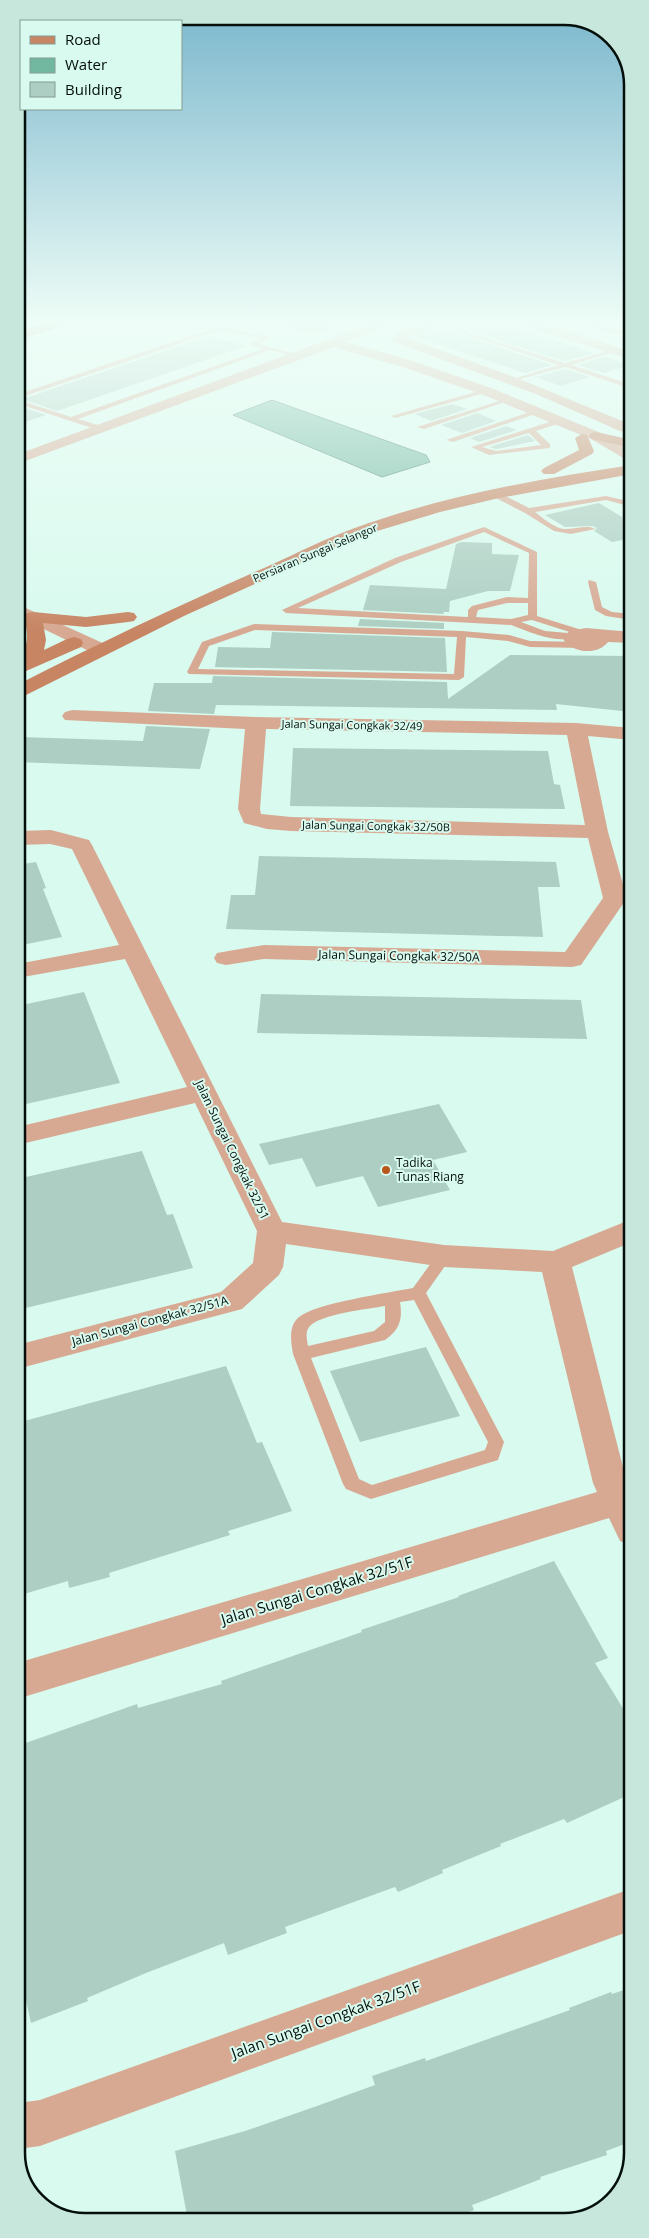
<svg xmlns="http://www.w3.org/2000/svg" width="649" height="2238" viewBox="0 0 649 2238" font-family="'Open Sans',sans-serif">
	<rect width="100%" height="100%" fill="#d9faee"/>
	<path fill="#72b8a1" stroke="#518574" d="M 272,400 L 426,455 L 430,462 L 382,477 L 233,415 Z"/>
	<path fill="#adcec2" d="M 453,320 L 491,320 L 594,353 L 565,361 L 450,325 Z
		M 441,328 L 552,365 L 525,373 L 416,337 Z
		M 210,336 L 246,346 L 57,411 L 22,399 Z
		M 604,357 L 631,365 L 603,373 L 578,365 Z
		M 565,369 L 590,377 L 561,386 L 535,377 Z
		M 452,404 L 467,409 L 431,421 L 415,414 Z
		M 16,405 L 46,415 L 16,425 Z
		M 478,413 L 496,421 L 462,433 L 441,425 Z
		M 506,426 L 517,430 L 479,442 L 470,438 Z
		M 528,435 L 535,441 L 496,449 L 489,447 Z
		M 599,503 L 622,517 L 623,523 L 632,524 L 632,538 L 612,542 L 594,531 L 597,528 L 593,526 L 565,527 L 545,515 Z
		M 461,542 L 492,543 L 492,554 L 519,555 L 510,591 L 488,591 L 450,601 L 449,612 L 443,612 L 444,614 L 363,610 L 370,585 L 446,589 L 456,544 Z
		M 360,619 L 444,623 L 444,629 L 358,626 Z
		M 272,632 L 445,638 L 447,672 L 215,667 L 218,647 L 270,648 Z
		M 510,655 L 632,656 L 632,712 L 556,704 L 557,710 L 216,705 L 214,714 L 148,711 L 154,683 L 212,683 L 213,676 L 447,682 L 448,699 Z
		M 146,726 L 210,729 L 200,769 L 17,762 L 17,745 L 20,737 L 143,741 Z
		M 293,748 L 548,751 L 554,784 L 560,785 L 565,809 L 290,806 Z
		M 259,856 L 556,862 L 560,887 L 538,887 L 543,937 L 226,929 L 231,895 L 255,895 Z
		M 36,862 L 46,888 L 43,889 L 62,937 L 17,946 L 17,865 Z
		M 84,992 L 120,1083 L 17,1106 L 17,1006 Z
		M 261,994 L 581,1000 L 587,1039 L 257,1033 Z
		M 439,1104 L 467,1152 L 433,1160 L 450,1190 L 378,1207 L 363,1176 L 316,1187 L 302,1158 L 269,1165 L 259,1144 Z
		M 142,1151 L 167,1215 L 173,1214 L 193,1268 L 17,1310 L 17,1179 Z
		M 426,1347 L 460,1416 L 360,1442 L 330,1371 Z
		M 226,1366 L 257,1443 L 262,1442 L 292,1511 L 228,1531 L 230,1535 L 109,1573 L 110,1577 L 69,1588 L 68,1581 L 17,1596 L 17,1423 Z
		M 554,1561 L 608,1658 L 595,1663 L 632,1723 L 633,1793 L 567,1823 L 564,1819 L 500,1844 L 501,1846 L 442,1870 L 443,1873 L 398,1892 L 395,1887 L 285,1927 L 287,1933 L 228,1955 L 224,1943 L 146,1973 L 87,1998 L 88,2001 L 31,2023 L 18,1963 L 17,1746 L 137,1704 L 138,1708 L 222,1684 L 221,1681 L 362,1632 L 361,1630 L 459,1597 L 458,1596 Z
		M 633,1987 L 633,2141 L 606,2151 L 607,2155 L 540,2177 L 541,2179 L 472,2205 L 474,2210 L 446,2221 L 188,2221 L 175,2151 L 245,2131 L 317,2106 L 375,2085 L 372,2076 L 425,2058 L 426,2061 L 570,2010 L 569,2008 L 611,1992 L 612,1994 Z"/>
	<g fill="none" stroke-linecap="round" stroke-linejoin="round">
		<path stroke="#738981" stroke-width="2" stroke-dasharray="2.5 1" stroke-linecap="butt" d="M 84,326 L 102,320"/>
		<path fill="#d7a993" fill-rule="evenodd" d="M 568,320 C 589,320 610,330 632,332 L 632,336 L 615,334 Z
			M 435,322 L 565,363 L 616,349 L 616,351 L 572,365 L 632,385 L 632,389 L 565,367 L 513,381 L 513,379 L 558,365 L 435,324 Z
			M 220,326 L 269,337 L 269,339 L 258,344 L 299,355 L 296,357 L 270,350 L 78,419 L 101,426 L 101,430 L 98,430 L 16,403 L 16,399 L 71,417 L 263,349 L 249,344 L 260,338 L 220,330 L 16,399 L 16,395 Z
			M 486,389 L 488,390 L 488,392 L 395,418 L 391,416 Z
			M 506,399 L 511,400 L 424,429 L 417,427 Z
			M 536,410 L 540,412 L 538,413 L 453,442 L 446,440 Z
			M 556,420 L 563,422 L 536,431 L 550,444 L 550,448 L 489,455 L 471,447 ZM 529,433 L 541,445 L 496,451 L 482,447 Z
			M 492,492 L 498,492 L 529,508 L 606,496 L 632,502 L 632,507 L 606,500 L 535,512 C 543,518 553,527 563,529 C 573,530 588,524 595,529 L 571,534 L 554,531 L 525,513 L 492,496 Z
			M 624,518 L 632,518 L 632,522 L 624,522 Z
			M 484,527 L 537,552 L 537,616 L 585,631 L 585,635 L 579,635 L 532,620 L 521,622 L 545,631 L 568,633 L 573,636 C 560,646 525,630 511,625 L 286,613 L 282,610 L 395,558 ZM 484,532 L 529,553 L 528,598 L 507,597 L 472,606 L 468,610 L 468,617 L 298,608 L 401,562 ZM 507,603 L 528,603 L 528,615 L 511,619 L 476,617 L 478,610 Z
			M 589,580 L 596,582 L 602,607 L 612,612 L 632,614 L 632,620 L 606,616 L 595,610 L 588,582 Z
			M 254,624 L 462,631 L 509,635 L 530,641 L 583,642 L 588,645 L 583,648 L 530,647 L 508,641 L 466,637 L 464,677 L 459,680 L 189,674 L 187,672 L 202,642 ZM 255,630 L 457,637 L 454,674 L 198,669 L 209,646 Z
			M 444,1250 L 449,1252 L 452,1256 L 426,1293 L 504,1442 L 498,1460 L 371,1499 L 346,1489 L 343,1484 L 293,1354 C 291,1342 288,1326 299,1317 C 316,1303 388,1293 413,1288 L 439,1252 ZM 414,1300 L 488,1442 L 485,1450 L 372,1485 L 359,1479 L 311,1358 L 385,1340 C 399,1330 403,1320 400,1302 ZM 385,1306 L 385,1322 L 374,1331 L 308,1346 C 307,1339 305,1333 309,1327 C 319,1314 369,1309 385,1306 Z"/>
		<path fill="#d7a993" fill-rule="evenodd" d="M 261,320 L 286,320 L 313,325 L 330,320 L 349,320 L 347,323 L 313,333 L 267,324 Z
			M 433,320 L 451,320 L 449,323 L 407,338 L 517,378 L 632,425 L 632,433 L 620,431 L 536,394 L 394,342 L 392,339 L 400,331 Z
			M 514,320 L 533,320 L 632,352 L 632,360 L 516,323 Z
			M 586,628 L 632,632 L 632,643 L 608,642 C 597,656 572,653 563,639 L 569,631 Z
			M 72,710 L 256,717 L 576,723 L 632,728 L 632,740 L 588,736 L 608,832 L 627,898 L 581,965 L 572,967 L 264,959 L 226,965 L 217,963 L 214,958 L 217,953 L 264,945 L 565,952 L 603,898 L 588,838 L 291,831 L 267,829 L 244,823 L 238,809 L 245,729 L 65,720 L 62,716 L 65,712 ZM 266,729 L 567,735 L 585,825 L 291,817 L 261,814 L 260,809 Z
			M 51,830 L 89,840 L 92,845 L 282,1222 L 444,1245 L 553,1251 L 632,1219 L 632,1242 L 572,1267 L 627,1483 L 632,1494 L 632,1545 L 620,1541 L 609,1518 L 17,1699 L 17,1663 L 597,1492 L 593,1483 L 542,1272 L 444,1267 L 286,1244 L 283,1267 L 279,1275 L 242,1309 L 17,1369 L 17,1345 L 221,1292 L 253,1263 L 257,1231 L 195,1103 L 17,1145 L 17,1127 L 187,1087 L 125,959 L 17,978 L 17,964 L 119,945 L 72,849 L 50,844 L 17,845 L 17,831 Z
			M 633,1888 L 633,1930 L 40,2146 L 18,2149 L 18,2103 L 40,2100 Z"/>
		<path fill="#d7a993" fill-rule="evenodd" d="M 381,320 L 399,320 L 397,323 L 346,342 L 413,361 L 491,388 L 601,433 L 632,452 L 632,463 L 591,439 L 481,394 L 403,367 L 334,347 L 17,464 L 16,455 Z
			M 17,604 L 107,645 L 109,649 L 107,653 L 100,655 L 93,653 L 17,616 Z"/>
		<path fill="#c78564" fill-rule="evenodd" d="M 596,432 L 632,440 L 632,448 L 591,439 L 589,436 L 591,433 Z
			M 582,434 L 587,435 L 594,451 L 592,454 L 554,474 L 544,474 L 541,471 L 544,468 L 579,450 L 575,438 Z
			M 632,465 L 632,474 L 499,498 L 440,512 L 364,535 L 186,615 L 24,696 L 17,698 L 17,685 C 101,642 186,602 273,564 C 299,552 325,539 352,529 C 442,496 538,479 632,465 Z
			M 33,612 L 86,617 L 128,612 L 134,613 L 137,617 L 134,621 L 128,622 L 86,627 L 43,623 L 46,640 L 44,650 L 67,639 L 74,637 L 81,639 L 83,643 L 81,647 L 17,675 L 17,660 C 30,646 28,634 24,617 L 27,613 Z"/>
		<path fill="#ae5119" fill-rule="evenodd" d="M 54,320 L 72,320 L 70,323 L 16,341 L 16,333 Z"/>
	</g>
	<linearGradient id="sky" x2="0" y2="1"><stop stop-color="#79b6cc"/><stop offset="0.51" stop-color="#eefdf7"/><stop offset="1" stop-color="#eefdf7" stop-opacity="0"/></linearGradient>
	<rect width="649" height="633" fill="url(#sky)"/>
	<circle fill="#b8561b" stroke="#d9faee" stroke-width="2" cx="386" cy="1170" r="5"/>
	<g text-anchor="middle" stroke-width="4" stroke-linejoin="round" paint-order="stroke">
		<g font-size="11" fill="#040f0b" stroke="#d9faee">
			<text transform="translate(315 553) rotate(-23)" y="4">Persiaran Sungai Selangor</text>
			<text transform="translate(352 725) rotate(1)" y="4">Jalan Sungai Congkak 32/49</text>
			<text transform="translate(376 826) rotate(1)" y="4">Jalan Sungai Congkak 32/50B</text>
		</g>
		<g font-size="12" fill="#040f0b" stroke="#d9faee">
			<text transform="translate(399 956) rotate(1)" y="4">Jalan Sungai Congkak 32/50A</text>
			<text transform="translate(232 1150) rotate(64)" y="4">Jalan Sungai Congkak 32/51</text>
			<text transform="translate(150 1321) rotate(-15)" y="4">Jalan Sungai Congkak 32/51A</text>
		</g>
		<g font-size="12" fill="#040f0b" stroke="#d9faee" text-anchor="start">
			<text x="396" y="1167">Tadika<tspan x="396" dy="14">Tunas Riang</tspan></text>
		</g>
		<g font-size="15" fill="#040f0b" stroke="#d9faee">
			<text transform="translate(317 1591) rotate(-17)" y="5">Jalan Sungai Congkak 32/51F</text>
			<text transform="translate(326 2020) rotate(-20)" y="5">Jalan Sungai Congkak 32/51F</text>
		</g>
	</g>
	<path d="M0 0H649V2238H0ZM85 25H564A60 60 0 0 1 624 85V2153A60 60 0 0 1 564 2213H85A60 60 0 0 1 25 2153V85A60 60 0 0 1 85 25Z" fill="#c8e7dc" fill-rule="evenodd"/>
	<path fill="none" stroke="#040f0b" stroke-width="2.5" d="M85 25H564A60 60 0 0 1 624 85V2153A60 60 0 0 1 564 2213H85A60 60 0 0 1 25 2153V85A60 60 0 0 1 85 25Z"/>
	<rect x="20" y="20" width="162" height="90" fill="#d9faee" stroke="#849c93"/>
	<rect x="30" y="36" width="25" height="8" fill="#c78564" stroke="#849c93"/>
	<text x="65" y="45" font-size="15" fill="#040f0b">Road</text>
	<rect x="30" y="58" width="25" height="15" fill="#72b8a1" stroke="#849c93"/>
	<text x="65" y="70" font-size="15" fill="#040f0b">Water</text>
	<rect x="30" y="82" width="25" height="15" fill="#adcec2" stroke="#849c93"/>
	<text x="65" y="95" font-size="15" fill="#040f0b">Building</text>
</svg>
